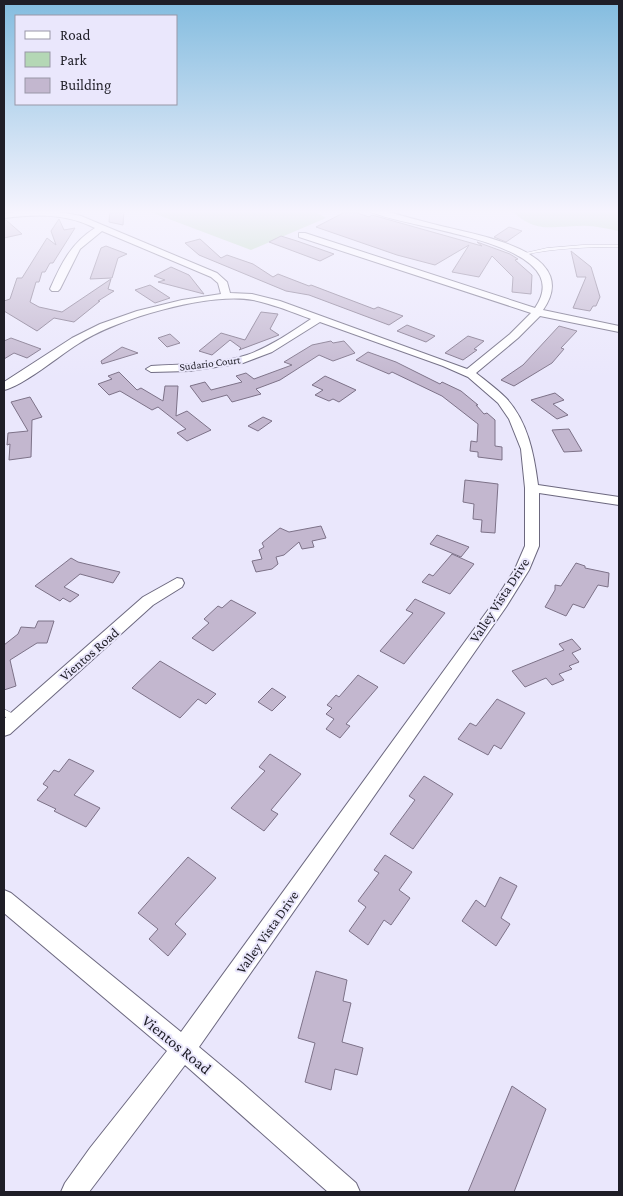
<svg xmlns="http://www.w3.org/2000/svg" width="623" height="1196" viewBox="0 0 623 1196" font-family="'Crimson Pro',serif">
	<rect width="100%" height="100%" fill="#eae7fc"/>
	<path fill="#b4d7b5" d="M 145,210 L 313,210 L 326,218 L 251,250 Z
		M 619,210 L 619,231 C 607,229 593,225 580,226 C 550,226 536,234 511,210 Z"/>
	<path fill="#c3b7cf" stroke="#7d7288" d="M 110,210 L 124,210 L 123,225 L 109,222 Z
		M 349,210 L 369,217 L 372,215 L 482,246 L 477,242 L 510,254 L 518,259 L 515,260 L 532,275 L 531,294 L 512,292 L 513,277 L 492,256 L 479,277 L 452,272 L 469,245 L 435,265 L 397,255 L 316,227 Z
		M 59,219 L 64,230 L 75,228 L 53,263 L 50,263 L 45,272 L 42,272 L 39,282 L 36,282 L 30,302 L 39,307 L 62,312 L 111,279 L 108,289 L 114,291 L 98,301 L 100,301 L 74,322 L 54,318 L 37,331 L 4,311 L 4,301 L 10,299 L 17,278 L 22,278 L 47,238 L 56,245 L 51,231 Z
		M 4,220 L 6,220 L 22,234 L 4,238 Z
		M 509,227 L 522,231 L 506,242 L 494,237 Z
		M 281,236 L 297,241 L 334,254 L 320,261 L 269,242 Z
		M 200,239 L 221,258 L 227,255 L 253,264 L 273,277 L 278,274 L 309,286 L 311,285 L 374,309 L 378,307 L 403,316 L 389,325 L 309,295 L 286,291 L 199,255 L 185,243 Z
		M 106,246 L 127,254 L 118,258 L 112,278 L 90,279 L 101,248 Z
		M 571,251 L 591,267 L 600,297 L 596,306 L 593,306 L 590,311 L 573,308 L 586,277 L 577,277 Z
		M 171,267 L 189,275 L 204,294 L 158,282 L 165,280 L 154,276 Z
		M 150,285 L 170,298 L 155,303 L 135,290 Z
		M 261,312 L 278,314 L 270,329 L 279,335 L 239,350 L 241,348 L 230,340 L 212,355 L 199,351 L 221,333 L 245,340 Z
		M 407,325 L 435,336 L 426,342 L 397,331 Z
		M 559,326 L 577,331 L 561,348 L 564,349 L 552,363 L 514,386 L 501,380 L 523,365 Z
		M 170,334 L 180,343 L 167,347 L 158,338 Z
		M 468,336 L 484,341 L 474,349 L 477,350 L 463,360 L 445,353 Z
		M 11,338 L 41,349 L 27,358 L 14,353 L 4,359 L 4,341 Z
		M 331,341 L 333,343 L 344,341 L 355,353 L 333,361 L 319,355 L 280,380 L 256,389 L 261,394 L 232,402 L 227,395 L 202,402 L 190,386 L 205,382 L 211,390 L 242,382 L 236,376 L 246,373 L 254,379 L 292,365 L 284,362 L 312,345 Z
		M 122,347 L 138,353 L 102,364 L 101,361 Z
		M 368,352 L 396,362 L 440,384 L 442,382 L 461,391 L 478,405 L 476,405 L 484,414 L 487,413 L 495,420 L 495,446 L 502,447 L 502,460 L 478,457 L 478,452 L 470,451 L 471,441 L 477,442 L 478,424 L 442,396 L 392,372 L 389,374 L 356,360 Z
		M 119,372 L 137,390 L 141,388 L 163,401 L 165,386 L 178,386 L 176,416 L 187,411 L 211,430 L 187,441 L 177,433 L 186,429 L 158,407 L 152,410 L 120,391 L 109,395 L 98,384 L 112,379 L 108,376 Z
		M 325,376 L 356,390 L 339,402 L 333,399 L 329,401 L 315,395 L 323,390 L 312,385 Z
		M 555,393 L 564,400 L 553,404 L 568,415 L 557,419 L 531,400 Z
		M 30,397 L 42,417 L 32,420 L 31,457 L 9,460 L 10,444 L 7,445 L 8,433 L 28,431 L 11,402 Z
		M 263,417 L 272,421 L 258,431 L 248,426 Z
		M 569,429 L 582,451 L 564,452 L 552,430 Z
		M 465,480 L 498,484 L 495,533 L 481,532 L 482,520 L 473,519 L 474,504 L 463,502 Z
		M 321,526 L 326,538 L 312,541 L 314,547 L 302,549 L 299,542 L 284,555 L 276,557 L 278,564 L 272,569 L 256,572 L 252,561 L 262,559 L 259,550 L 264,547 L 262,543 L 280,528 L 289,532 Z
		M 437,535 L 456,542 L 469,547 L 461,557 L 430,544 Z
		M 452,554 L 474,564 L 450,594 L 422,582 L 429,574 L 433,576 Z
		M 71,558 L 78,562 L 120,572 L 113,583 L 80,574 L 64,587 L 79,595 L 70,602 L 63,598 L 60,601 L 35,586 Z
		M 576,563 L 585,566 L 585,568 L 609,573 L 608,587 L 598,585 L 584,608 L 573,604 L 566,616 L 545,607 L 555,590 L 555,585 L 561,586 Z
		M 415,599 L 445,613 L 404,664 L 380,651 L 413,613 L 406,610 Z
		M 231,600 L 256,613 L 213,651 L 192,638 L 209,623 L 204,619 L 218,606 L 222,608 Z
		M 38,621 L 54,621 L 47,643 L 37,643 L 10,660 L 16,686 L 4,690 L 4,645 L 18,634 L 21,627 L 35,628 Z
		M 572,639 L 581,649 L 572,653 L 579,662 L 569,666 L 572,669 L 559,674 L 564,680 L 552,685 L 546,678 L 525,687 L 512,671 L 564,650 L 559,644 Z
		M 160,661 L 216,694 L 206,704 L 198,699 L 180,718 L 132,688 Z
		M 358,675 L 378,687 L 346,724 L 350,726 L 340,738 L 326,729 L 334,719 L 326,714 L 332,708 L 327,705 L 336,695 L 339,697 Z
		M 272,688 L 286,697 L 272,711 L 258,702 Z
		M 497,699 L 525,713 L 501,749 L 494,745 L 488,755 L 458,739 L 470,723 L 476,726 Z
		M 270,754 L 301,774 L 271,810 L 278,814 L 264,831 L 231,808 L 265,771 L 259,767 Z
		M 69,759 L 94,771 L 74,795 L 100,808 L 86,827 L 54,811 L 56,809 L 37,800 L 48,787 L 43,784 L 54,770 L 59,772 Z
		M 424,776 L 453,794 L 413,849 L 390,834 L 415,800 L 409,796 Z
		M 385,855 L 412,872 L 399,890 L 410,898 L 391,925 L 384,920 L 368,945 L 349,931 L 366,907 L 358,901 L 379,873 L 374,870 Z
		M 188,857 L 216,878 L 175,924 L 186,934 L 168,956 L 149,939 L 158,929 L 138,913 Z
		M 500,877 L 517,886 L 501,918 L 510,924 L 496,946 L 462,921 L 476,900 L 485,907 Z
		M 316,971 L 347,980 L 343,1001 L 351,1003 L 342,1042 L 363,1048 L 357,1075 L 335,1069 L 331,1090 L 305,1082 L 315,1043 L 298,1038 Z
		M 512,1086 L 546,1109 L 514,1192 L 468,1192 Z"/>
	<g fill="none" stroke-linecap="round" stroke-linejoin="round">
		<g stroke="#6c687f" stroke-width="1">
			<path id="lane" d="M 583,245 L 619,245 L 619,247 C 587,247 555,248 523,255 L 521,254 L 547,248 Z
				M 4,709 L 17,716 L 18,718 L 17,720 L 14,722 L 4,716 Z"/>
		</g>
		<g stroke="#6c687f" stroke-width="2">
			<path id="street" d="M 25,210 L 54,211 L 81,216 L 217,273 L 227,282 L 230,293 L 252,294 L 280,301 L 467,369 L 510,334 L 531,313 L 299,237 L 299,233 L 305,233 L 535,308 C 582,240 399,229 367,210 L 382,210 C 402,216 422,221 441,226 C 478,235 583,252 543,310 L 619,326 L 619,332 L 540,316 L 518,338 L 476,373 C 486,381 497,389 506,398 C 528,422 534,454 538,485 L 619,497 L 619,505 L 539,493 L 539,546 L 529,570 L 506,607 L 199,1047 L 242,1083 L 356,1183 L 360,1192 L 328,1192 L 185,1065 L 89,1192 L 61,1192 L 65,1183 L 90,1148 L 167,1051 L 4,913 L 4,890 L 11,893 L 181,1032 L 496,599 L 515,569 L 525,546 L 525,488 L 521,449 L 509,419 L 498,403 L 468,377 L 443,366 L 320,322 L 272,352 L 243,363 L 189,371 L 151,372 L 146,369 L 151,366 C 183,364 217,365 247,355 C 270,347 291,332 311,319 C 292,312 273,304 253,300 C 209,292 115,319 78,344 C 60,355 23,386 4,390 L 4,382 L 72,338 L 100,324 L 137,311 L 182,300 L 221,294 L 218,283 L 211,277 L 102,231 L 80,249 L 60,289 L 58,291 L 52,291 L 50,289 C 61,264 71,243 95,228 C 65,213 36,214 4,218 L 4,214 Z
				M 177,578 L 182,579 L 184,583 L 182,587 L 153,605 L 10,734 L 4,736 L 4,719 L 143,597 Z"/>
		</g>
		<use href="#lane" fill="#fff" fill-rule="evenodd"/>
		<use href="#street" fill="#fff" fill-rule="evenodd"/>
	</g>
	<linearGradient id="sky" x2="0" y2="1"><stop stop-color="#83bcdf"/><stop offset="0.56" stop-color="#f6f4fe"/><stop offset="1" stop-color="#f6f4fe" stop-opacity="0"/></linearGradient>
	<rect width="623" height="378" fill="url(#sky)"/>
	<g text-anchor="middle" stroke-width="4" stroke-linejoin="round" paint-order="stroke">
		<g font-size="11" fill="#1f1e27" stroke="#eae7fc">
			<text transform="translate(210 363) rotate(-7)" y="4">Sudario Court</text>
		</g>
		<g font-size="14" fill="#1f1e27" stroke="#eae7fc">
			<text transform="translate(499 600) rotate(-57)" y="5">Valley Vista Drive</text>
			<text transform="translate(89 654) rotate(-41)" y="5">Vientos Road</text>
			<text transform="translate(267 932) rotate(-55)" y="5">Valley Vista Drive</text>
		</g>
		<g font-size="16" fill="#1f1e27" stroke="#eae7fc">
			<text transform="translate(177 1044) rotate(39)" y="6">Vientos Road</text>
		</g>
	</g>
	<rect width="623" height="1196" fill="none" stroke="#1f1e27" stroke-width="10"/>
	<rect x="15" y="15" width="162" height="90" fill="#eae7fc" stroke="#9997a7"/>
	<rect x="25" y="31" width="25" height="8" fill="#ffffff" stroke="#9997a7"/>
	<text x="60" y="40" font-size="15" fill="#1f1e27">Road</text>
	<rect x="25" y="52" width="25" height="15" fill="#b4d7b5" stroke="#9997a7"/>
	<text x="60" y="65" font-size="15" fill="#1f1e27">Park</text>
	<rect x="25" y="78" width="25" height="15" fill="#c3b7cf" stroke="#9997a7"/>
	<text x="60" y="90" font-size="15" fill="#1f1e27">Building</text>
</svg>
